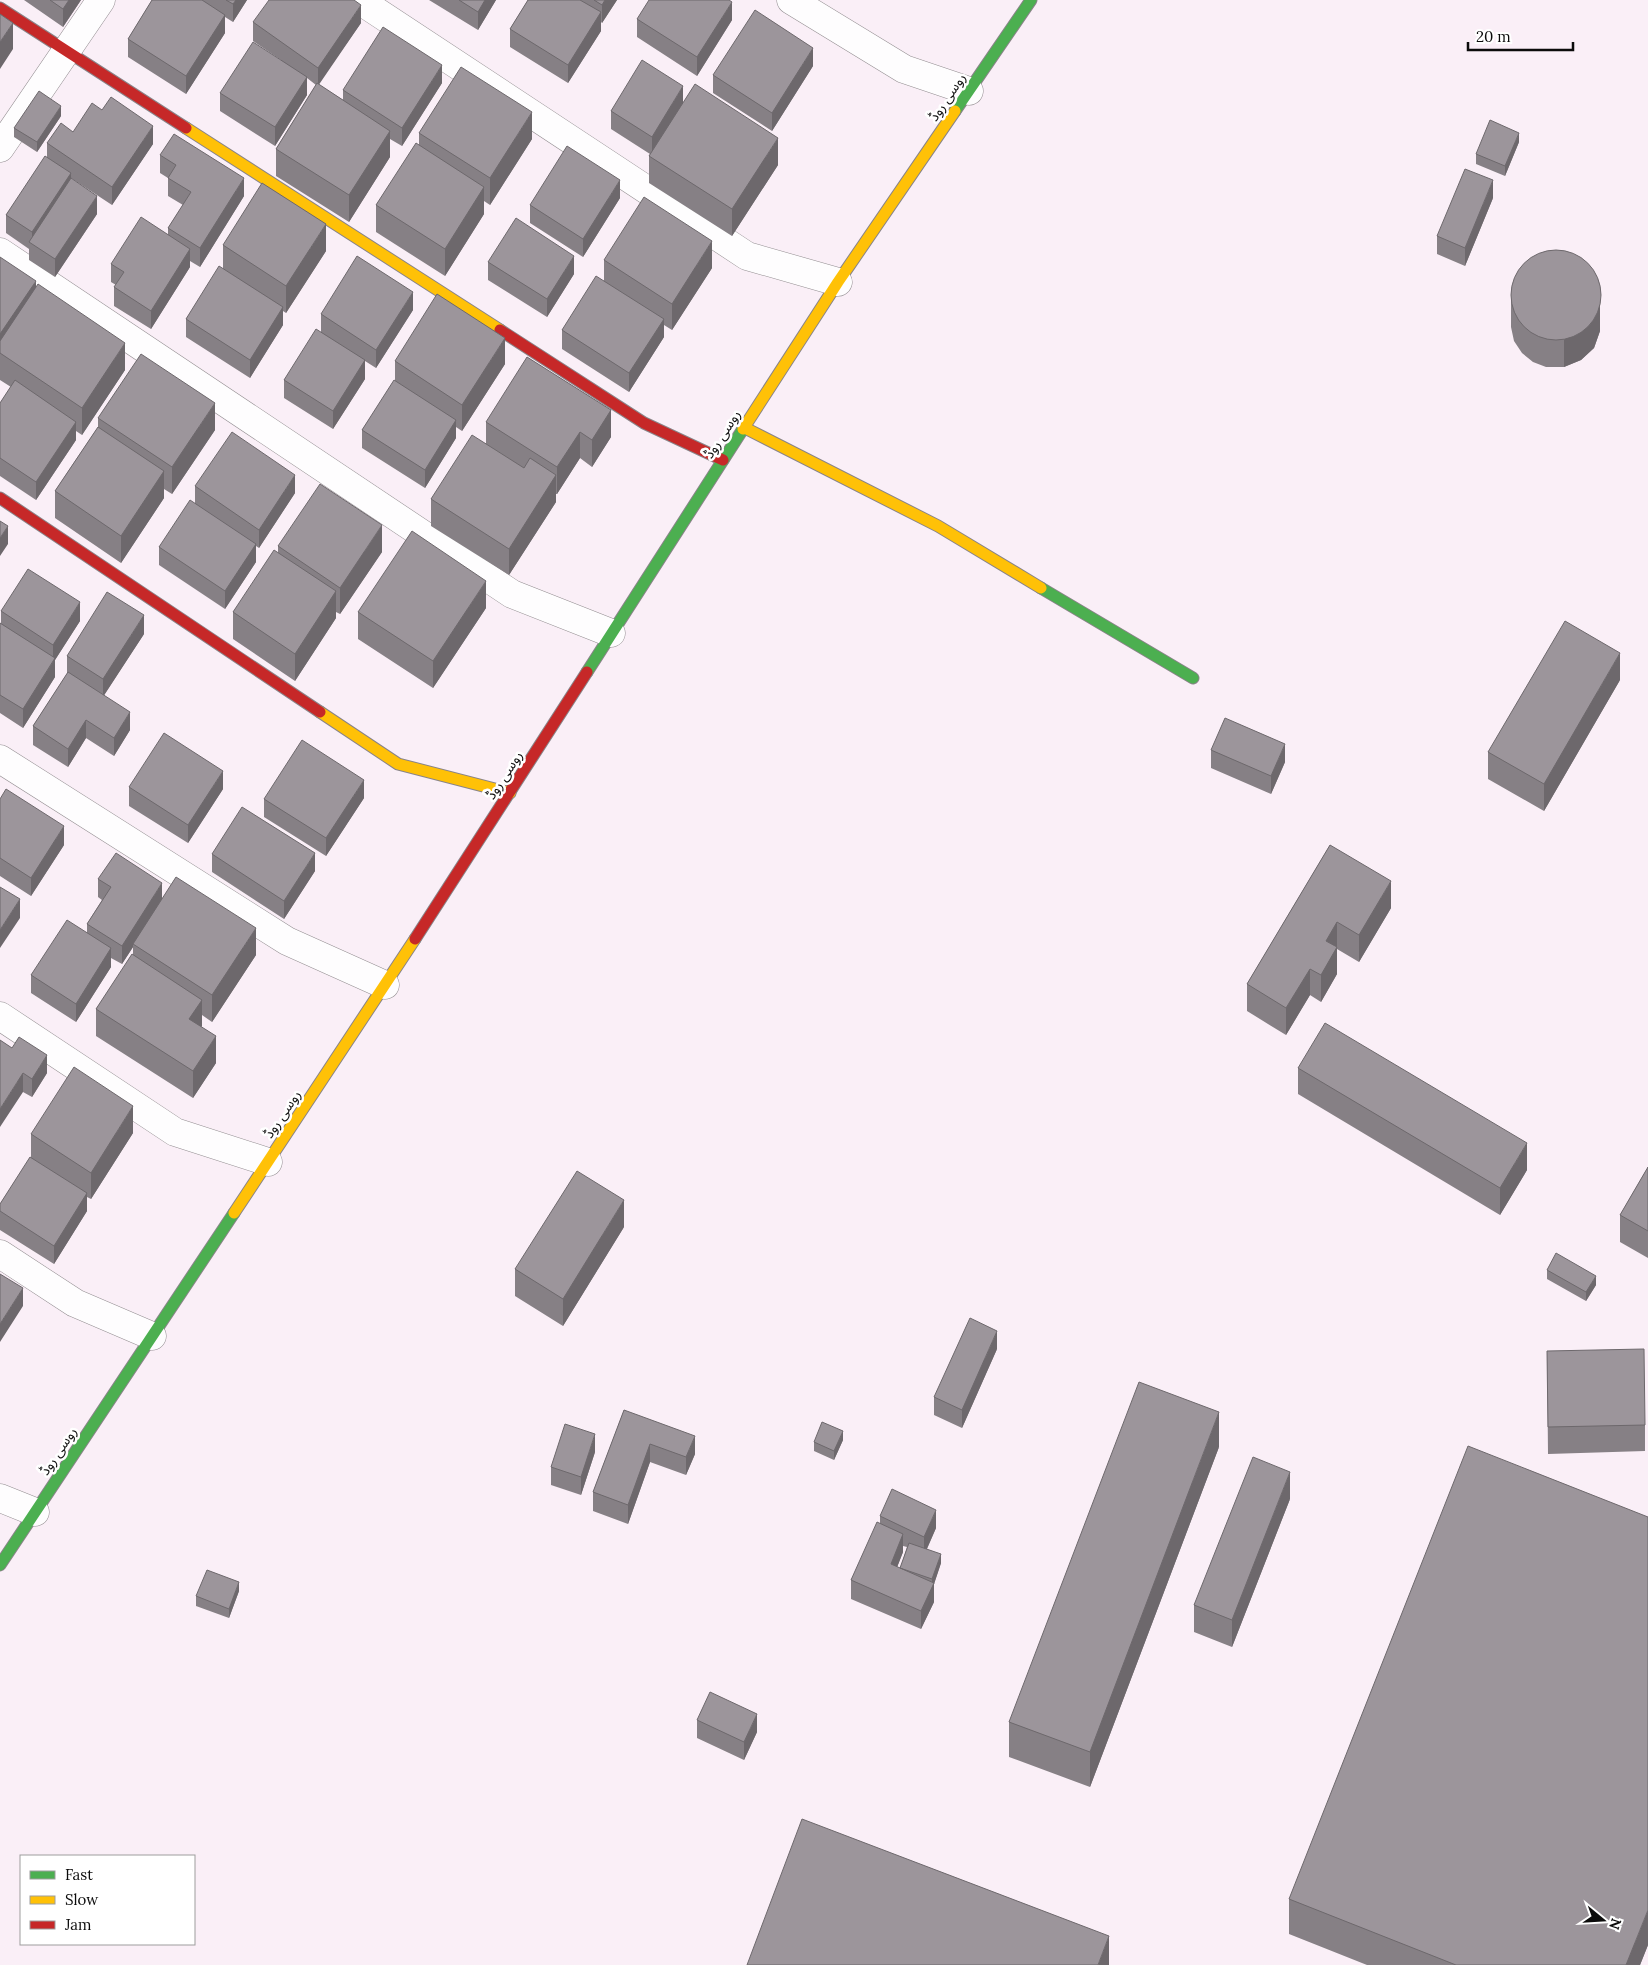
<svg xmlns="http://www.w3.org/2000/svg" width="1648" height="1965" viewBox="0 0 1648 1965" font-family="Lora,'Noto Sans Arabic',serif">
	<rect width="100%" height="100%" fill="#faeff7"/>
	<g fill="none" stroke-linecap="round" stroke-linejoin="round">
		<g stroke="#938e91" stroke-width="29">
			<path id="street" d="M 359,0 L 747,256 L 838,282
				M 791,0 L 904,69 L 969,91
				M 0,148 L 101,0
				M 0,252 L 512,594 L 611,633
				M 0,759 L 287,941 L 385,985
				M 0,1016 L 175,1132 L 268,1162
				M 0,1254 L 75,1303 L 152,1336
				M 0,1498 L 35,1512"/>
		</g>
		<g stroke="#898488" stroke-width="13">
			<path id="fast" d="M 955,111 L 1031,0
				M 1041,588 L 1193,678
				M 587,672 L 743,429
				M 0,1565 L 234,1213"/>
		</g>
		<g stroke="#898488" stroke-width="13">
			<path id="slow" d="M 186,128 L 500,330
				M 745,428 L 938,526 L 1041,588
				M 743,429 L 838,282 L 955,111
				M 320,712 L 398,764 L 510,793
				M 234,1213 L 415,939"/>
		</g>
		<g stroke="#898488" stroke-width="13">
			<path id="jam" d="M 0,8 L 186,128
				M 500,330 L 644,423 L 723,460
				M 0,498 L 320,712
				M 415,939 L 587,672"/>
		</g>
		<use href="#street" stroke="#fefdfe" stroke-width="28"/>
		<use href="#fast" stroke="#4caf50" stroke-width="11"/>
		<use href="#slow" stroke="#ffc107" stroke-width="11"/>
		<use href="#jam" stroke="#c62828" stroke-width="11"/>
	</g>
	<path fill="#868085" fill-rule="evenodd" d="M 24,0 L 81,0 L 63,27 Z
		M 152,0 L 247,0 L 233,22 L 225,17 L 225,33 L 186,94 L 128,57 L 128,39 Z
		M 429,0 L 496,0 L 478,30 Z
		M 528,0 L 617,0 L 602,23 L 601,22 L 601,31 L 568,83 L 510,47 L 510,29 Z
		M 637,19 L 732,20 L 697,76 L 637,37 Z
		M 253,22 L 361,23 L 318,84 L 343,100 L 343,90 L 442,83 L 402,146 L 390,139 L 390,157 L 349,222 L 276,176 L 276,149 L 316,85 L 307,78 L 307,95 L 275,146 L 220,111 L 220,93 L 281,60 L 253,41 Z
		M 813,66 L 772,131 L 713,93 L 713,75 Z
		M 683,103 L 778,165 L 732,236 L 649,183 L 649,156 L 650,154 L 611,129 L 611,111 Z
		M 61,116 L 37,152 L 14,137 L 14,128 Z
		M 73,132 L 153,144 L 112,205 L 71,178 L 97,214 L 55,277 L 29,260 L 29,249 L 6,233 L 6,215 L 47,157 L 47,143 Z
		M 419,133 L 532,139 L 490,205 L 484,201 L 484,214 L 445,276 L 376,232 L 376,205 L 419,146 Z
		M 1519,142 L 1505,176 L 1476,164 L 1476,154 Z
		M 160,155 L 244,196 L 200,267 L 190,261 L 190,267 L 151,329 L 114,306 L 114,287 L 116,285 L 111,282 L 111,264 L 168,234 L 168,228 L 183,205 L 168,196 L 168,178 L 160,173 Z
		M 620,198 L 583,257 L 530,223 L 530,205 Z
		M 1493,198 L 1465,266 L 1437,254 L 1437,236 Z
		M 223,245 L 326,251 L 286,313 L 283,311 L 283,325 L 250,378 L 186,337 L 186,319 L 223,268 Z
		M 0,257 L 36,287 L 125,370 L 82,435 L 76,431 L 76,440 L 36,500 L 0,476 L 0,403 L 11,387 L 0,380 Z
		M 604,260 L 712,268 L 672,330 L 664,325 L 664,337 L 629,392 L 562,349 L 562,330 L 604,280 Z
		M 488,262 L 574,274 L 547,317 L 488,280 Z
		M 1511,301 L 1600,331 L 1594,348 L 1581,360 L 1564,367 L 1546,367 L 1533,362 L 1522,353 L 1514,341 L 1511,327 Z
		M 413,310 L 376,368 L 365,361 L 365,379 L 333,429 L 284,398 L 284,380 L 321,332 L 321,314 Z
		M 395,361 L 505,364 L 462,431 L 456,427 L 456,438 L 425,488 L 362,448 L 362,430 L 395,381 Z
		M 611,410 L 611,437 L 592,467 L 580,458 L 557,494 L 556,494 L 556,502 L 509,575 L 431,526 L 431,499 L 486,443 L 486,422 Z
		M 98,418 L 215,430 L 172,494 L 164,489 L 164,498 L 121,563 L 55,518 L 55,491 L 98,427 Z
		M 195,486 L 295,493 L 259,548 L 256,546 L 256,562 L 225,609 L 159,565 L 159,547 L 195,503 Z
		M 278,546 L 382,552 L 340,614 L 336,612 L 336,618 L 295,681 L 233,639 L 233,612 L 278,553 Z
		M 486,608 L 433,688 L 358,639 L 358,612 Z
		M 1,611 L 80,621 L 55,660 L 55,677 L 23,728 L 0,713 L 0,623 L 1,623 Z
		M 144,634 L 104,695 L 130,730 L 114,756 L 86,738 L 68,767 L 33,745 L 33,726 L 67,674 L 67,656 Z
		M 1620,680 L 1544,811 L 1488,779 L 1488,752 Z
		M 1211,750 L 1285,762 L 1271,794 L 1211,768 Z
		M 129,787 L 223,789 L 188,843 L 129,806 Z
		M 364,798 L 326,856 L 264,817 L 264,799 Z
		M 0,799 L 64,845 L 31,896 L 0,876 Z
		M 1330,845 L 1391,908 L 1359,962 L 1337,949 L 1337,974 L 1321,1002 L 1310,995 L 1286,1035 L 1247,1011 L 1247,984 Z
		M 212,854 L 315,871 L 284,919 L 212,872 Z
		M 98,879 L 162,898 L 256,955 L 212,1022 L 202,1015 L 201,1027 L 216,1063 L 193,1098 L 96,1036 L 96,1009 L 133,956 L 133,947 L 122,964 L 111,958 L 111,967 L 76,1022 L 31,993 L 31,975 L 87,933 L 87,924 L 102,900 L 98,897 Z
		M 0,1040 L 47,1073 L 32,1097 L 23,1092 Z
		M 1298,1068 L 1527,1170 L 1500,1215 L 1298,1094 Z
		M 133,1133 L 91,1199 L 87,1197 L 87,1211 L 54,1264 L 0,1230 L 0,1204 L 31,1157 L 31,1134 Z
		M 1648,1167 L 1648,1258 L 1620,1242 L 1620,1215 Z
		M 624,1227 L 563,1326 L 515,1296 L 515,1269 Z
		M 1547,1270 L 1596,1285 L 1586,1301 L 1547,1279 Z
		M 997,1349 L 962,1428 L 934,1415 L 934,1397 Z
		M 1547,1351 L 1645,1425 L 1645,1451 L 1548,1454 Z
		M 624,1410 L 695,1454 L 686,1475 L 650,1462 L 628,1524 L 593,1511 L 593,1492 Z
		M 843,1440 L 834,1460 L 814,1451 L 814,1442 Z
		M 1219,1447 L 1090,1787 L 1009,1757 L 1009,1722 Z
		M 595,1452 L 581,1495 L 551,1485 L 551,1467 Z
		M 1290,1499 L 1232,1647 L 1194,1632 L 1194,1605 Z
		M 880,1516 L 936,1528 L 927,1549 L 941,1563 L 934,1584 L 934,1602 L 921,1629 L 851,1599 L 851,1580 L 880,1523 ZM 903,1546 L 907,1547 L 900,1569 L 897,1567 L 903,1552 Z
		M 239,1591 L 229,1618 L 196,1606 L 196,1596 Z
		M 697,1720 L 757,1732 L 744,1760 L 697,1738 Z
		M 1289,1899 L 1648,1945 L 1640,1965 L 1367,1965 L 1289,1934 Z"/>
	<path fill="#6d686c" d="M 69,0 L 81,0 L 63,27 L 63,9 Z
		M 236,0 L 247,0 L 233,22 L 233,4 Z
		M 485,0 L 496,0 L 478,30 L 478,12 Z
		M 605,0 L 617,0 L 602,23 L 602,5 Z
		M 732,2 L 732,20 L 697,76 L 697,57 Z
		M 361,5 L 361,23 L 318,86 L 318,68 Z
		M 601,12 L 601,31 L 568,83 L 568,65 Z
		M 225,15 L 225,33 L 186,94 L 186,76 Z
		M 13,23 L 13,49 L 0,69 L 0,42 Z
		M 813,48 L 813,66 L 772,131 L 772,113 Z
		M 442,65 L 442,83 L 402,146 L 402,128 Z
		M 307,77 L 307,95 L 275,146 L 275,127 Z
		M 683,86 L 683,104 L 652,155 L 652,137 Z
		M 61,106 L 61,116 L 37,152 L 37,142 Z
		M 532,112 L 532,139 L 490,205 L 490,178 Z
		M 153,126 L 153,144 L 112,205 L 112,187 Z
		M 390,131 L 390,157 L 349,222 L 349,195 Z
		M 1519,133 L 1519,142 L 1505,176 L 1505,166 Z
		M 778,138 L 778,165 L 732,236 L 732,209 Z
		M 71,173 L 71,192 L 32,244 L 32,232 Z
		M 244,178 L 244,196 L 200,267 L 200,248 Z
		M 620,180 L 620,198 L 583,257 L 583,239 Z
		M 1493,180 L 1493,198 L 1465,266 L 1465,248 Z
		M 484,187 L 484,214 L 445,276 L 445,249 Z
		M 97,196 L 97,214 L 55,277 L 55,259 Z
		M 326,224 L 326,251 L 286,313 L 286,286 Z
		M 712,241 L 712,268 L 672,330 L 672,304 Z
		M 190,249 L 190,267 L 151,329 L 151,311 Z
		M 574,256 L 574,274 L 547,317 L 547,299 Z
		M 36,281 L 36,308 L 0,353 L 0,334 Z
		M 413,292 L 413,310 L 376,368 L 376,350 Z
		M 1600,304 L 1600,331 L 1594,348 L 1581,360 L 1564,367 L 1564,340 Z
		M 283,307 L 283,325 L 250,378 L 250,360 Z
		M 664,319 L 664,337 L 629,392 L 629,373 Z
		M 505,338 L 505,364 L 462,431 L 462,405 Z
		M 125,343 L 125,370 L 82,435 L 82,408 Z
		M 365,360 L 365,379 L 333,429 L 333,411 Z
		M 215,403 L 215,430 L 172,494 L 172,467 Z
		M 611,410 L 611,437 L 592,467 L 592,440 Z
		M 456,420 L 456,438 L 425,488 L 425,470 Z
		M 76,422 L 76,440 L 36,500 L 36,482 Z
		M 580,432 L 580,458 L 557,494 L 557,467 Z
		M 164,471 L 164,498 L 121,563 L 121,536 Z
		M 295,475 L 295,493 L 259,548 L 259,530 Z
		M 556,475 L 556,502 L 509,575 L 509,549 Z
		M 382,525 L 382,552 L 340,614 L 340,588 Z
		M 8,526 L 8,544 L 0,556 L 0,538 Z
		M 256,544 L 256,562 L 225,609 L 225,591 Z
		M 486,581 L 486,608 L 433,688 L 433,661 Z
		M 336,591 L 336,618 L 295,681 L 295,654 Z
		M 80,602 L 80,621 L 55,660 L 55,677 L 23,728 L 23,709 L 53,662 L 53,645 Z
		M 144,615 L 144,634 L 103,697 L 103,679 Z
		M 1620,653 L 1620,680 L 1544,811 L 1544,784 Z
		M 130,712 L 130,730 L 114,756 L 114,738 Z
		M 86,720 L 86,738 L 68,767 L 68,749 Z
		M 1285,744 L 1285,762 L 1271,794 L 1271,776 Z
		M 223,771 L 223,789 L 188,843 L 188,825 Z
		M 364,780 L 364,798 L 326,856 L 326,838 Z
		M 64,826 L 64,845 L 31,896 L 31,878 Z
		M 315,853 L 315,871 L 284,919 L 284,901 Z
		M 1391,881 L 1391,908 L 1359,962 L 1359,935 Z
		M 162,883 L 162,901 L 133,944 L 133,947 L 122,964 L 122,946 Z
		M 20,899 L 20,918 L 0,948 L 0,930 Z
		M 1337,922 L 1337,974 L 1321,1002 L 1321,975 L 1326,941 Z
		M 256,928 L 256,955 L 212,1022 L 212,995 Z
		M 111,948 L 111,967 L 76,1022 L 76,1004 Z
		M 1310,969 L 1310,995 L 1286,1035 L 1286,1008 Z
		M 202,1000 L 202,1026 L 189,1046 L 189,1019 Z
		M 216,1036 L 216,1063 L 193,1098 L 193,1071 Z
		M 47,1055 L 47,1073 L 32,1097 L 32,1079 Z
		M 23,1073 L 23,1092 L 0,1127 L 0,1109 Z
		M 133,1106 L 133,1133 L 91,1199 L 91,1173 Z
		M 1527,1143 L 1527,1170 L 1500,1215 L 1500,1188 Z
		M 87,1193 L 87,1211 L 54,1264 L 54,1246 Z
		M 624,1200 L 624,1227 L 563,1326 L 563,1299 Z
		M 1596,1276 L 1596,1285 L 1586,1301 L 1586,1292 Z
		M 23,1288 L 23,1306 L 0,1342 L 0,1324 Z
		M 997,1331 L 997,1349 L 962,1428 L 962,1410 Z
		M 1219,1412 L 1219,1447 L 1090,1787 L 1090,1752 Z
		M 843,1431 L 843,1440 L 834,1460 L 834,1451 Z
		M 595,1434 L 595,1452 L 581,1495 L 581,1477 Z
		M 695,1436 L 695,1454 L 686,1475 L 686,1457 Z
		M 650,1444 L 650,1462 L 628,1524 L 628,1505 Z
		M 1290,1472 L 1290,1499 L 1232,1647 L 1232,1620 Z
		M 936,1510 L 936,1528 L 924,1555 L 924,1537 Z
		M 903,1534 L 903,1552 L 891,1583 L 891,1564 Z
		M 941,1554 L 941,1563 L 934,1584 L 934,1602 L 921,1629 L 921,1611 L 932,1587 L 932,1579 Z
		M 239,1582 L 239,1591 L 229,1618 L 229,1609 Z
		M 757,1714 L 757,1732 L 744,1760 L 744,1742 Z
		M 1648,1910 L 1648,1945 L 1640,1965 L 1626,1965 Z
		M 1109,1936 L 1109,1965 L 1098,1965 Z"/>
	<path fill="#9c959b" stroke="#6d686c" d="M 50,0 L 69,0 L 63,9 Z
		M 152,0 L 202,0 L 225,15 L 186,76 L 128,39 Z
		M 226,0 L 236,0 L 233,4 Z
		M 269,0 L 354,0 L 361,5 L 318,68 L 253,22 Z
		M 459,0 L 485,0 L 478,12 Z
		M 528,0 L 580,0 L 601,12 L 568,65 L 510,29 Z
		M 594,0 L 605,0 L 602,5 Z
		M 649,0 L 729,0 L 732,2 L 697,57 L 637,19 Z
		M 755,10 L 813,48 L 772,113 L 713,75 Z
		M 0,14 L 13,23 L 0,42 Z
		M 383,27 L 442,65 L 402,128 L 343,90 Z
		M 253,42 L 307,77 L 275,127 L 220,93 Z
		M 642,60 L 683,86 L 652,137 L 611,111 Z
		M 461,67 L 532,112 L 490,178 L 419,133 Z
		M 317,83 L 390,131 L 349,195 L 276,149 Z
		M 695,84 L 778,138 L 732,209 L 649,156 Z
		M 39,91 L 61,106 L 37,142 L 14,128 Z
		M 111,97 L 153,126 L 112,187 L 47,143 L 61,123 L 73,132 L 92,103 L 102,110 Z
		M 1490,120 L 1519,133 L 1505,166 L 1476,154 Z
		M 174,134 L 244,178 L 200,248 L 168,228 L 191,192 L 168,178 L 176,165 L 160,155 Z
		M 416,143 L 484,187 L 445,249 L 376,205 Z
		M 567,146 L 620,180 L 583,239 L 530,205 Z
		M 45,156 L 71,173 L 32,232 L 6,215 Z
		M 1465,169 L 1493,180 L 1465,248 L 1437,236 Z
		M 71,178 L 97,196 L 55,259 L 29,242 Z
		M 262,183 L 326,224 L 286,286 L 223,245 Z
		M 644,197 L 712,241 L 672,304 L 604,260 Z
		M 141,217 L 190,249 L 151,311 L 114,287 L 124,272 L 111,264 Z
		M 516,218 L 574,256 L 547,299 L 488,262 Z
		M1511 295a45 45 0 1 1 90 0a45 45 0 1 1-90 0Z
		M 357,256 L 413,292 L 376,350 L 321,314 Z
		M 0,257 L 36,281 L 0,334 Z
		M 219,266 L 283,307 L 250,360 L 186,319 Z
		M 596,276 L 664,319 L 629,373 L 562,330 Z
		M 38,284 L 125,343 L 82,408 L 0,353 L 0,341 Z
		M 437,294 L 505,338 L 462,405 L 395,361 Z
		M 316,329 L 365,360 L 333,411 L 284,380 Z
		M 141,354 L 215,403 L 172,467 L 98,418 Z
		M 527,357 L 611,410 L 592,440 L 580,432 L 557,467 L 486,422 Z
		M 15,380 L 76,422 L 36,482 L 0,458 L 0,403 Z
		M 394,380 L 456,420 L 425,470 L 362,430 Z
		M 98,427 L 164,471 L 121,536 L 55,491 Z
		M 232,432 L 295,475 L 259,530 L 195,486 Z
		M 472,435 L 524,468 L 530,458 L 556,475 L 509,549 L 431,499 Z
		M 320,484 L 382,525 L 340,588 L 278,546 Z
		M 190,500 L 256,544 L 225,591 L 159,547 Z
		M 0,521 L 8,526 L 0,538 Z
		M 412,531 L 486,581 L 433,661 L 358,612 Z
		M 274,550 L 336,591 L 295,654 L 233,612 Z
		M 28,569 L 80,602 L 53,645 L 1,611 Z
		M 107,592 L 144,615 L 103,679 L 67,656 Z
		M 1565,621 L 1620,653 L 1544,784 L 1488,752 Z
		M 0,623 L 55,658 L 23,709 L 0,695 Z
		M 68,672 L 130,712 L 114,738 L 86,720 L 68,749 L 33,726 Z
		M 1225,718 L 1285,744 L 1271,776 L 1211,750 Z
		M 164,733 L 223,771 L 188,825 L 129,787 Z
		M 302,740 L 364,780 L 326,838 L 264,799 Z
		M 6,789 L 64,826 L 31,878 L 0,858 L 0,799 Z
		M 242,807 L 315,853 L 284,901 L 212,854 Z
		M 1330,845 L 1391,881 L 1359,935 L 1337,922 L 1326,941 L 1337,947 L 1321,975 L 1310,969 L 1286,1008 L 1247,984 Z
		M 116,853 L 162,883 L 122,946 L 87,924 L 111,887 L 98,879 Z
		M 176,877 L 256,928 L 212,995 L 133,944 Z
		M 0,887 L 20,899 L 0,930 Z
		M 67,920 L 111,948 L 76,1004 L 31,975 Z
		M 132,954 L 202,1000 L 189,1019 L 216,1036 L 193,1071 L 96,1009 Z
		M 1325,1023 L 1527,1143 L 1500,1188 L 1298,1068 Z
		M 19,1037 L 47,1055 L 32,1079 L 23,1073 L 0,1109 L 0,1040 L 12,1048 Z
		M 74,1067 L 133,1106 L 91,1173 L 31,1134 Z
		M 30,1157 L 87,1193 L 54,1246 L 0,1211 L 0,1204 Z
		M 1648,1167 L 1648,1231 L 1620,1215 Z
		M 577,1171 L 624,1200 L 563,1299 L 515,1269 Z
		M 1556,1253 L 1596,1276 L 1586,1292 L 1547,1270 Z
		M 0,1274 L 23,1288 L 0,1324 Z
		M 970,1318 L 997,1331 L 962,1410 L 934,1397 Z
		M 1644,1349 L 1645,1425 L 1548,1427 L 1547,1351 Z
		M 1139,1382 L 1219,1412 L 1090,1752 L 1009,1722 Z
		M 624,1410 L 695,1436 L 686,1457 L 650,1444 L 628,1505 L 593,1492 Z
		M 822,1422 L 843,1431 L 834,1451 L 814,1442 Z
		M 565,1424 L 595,1434 L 581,1477 L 551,1467 Z
		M 1468,1446 L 1648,1517 L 1648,1910 L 1626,1965 L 1456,1965 L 1289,1899 Z
		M 1253,1457 L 1290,1472 L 1232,1620 L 1194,1605 Z
		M 892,1489 L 936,1510 L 924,1537 L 880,1516 Z
		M 877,1522 L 903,1534 L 891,1564 L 934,1583 L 921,1611 L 851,1580 Z
		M 909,1543 L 941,1554 L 932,1579 L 900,1568 Z
		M 207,1570 L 239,1582 L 229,1609 L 196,1596 Z
		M 710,1692 L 757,1714 L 744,1742 L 697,1720 Z
		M 802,1819 L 1109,1936 L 1098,1965 L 747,1965 Z"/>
	<g text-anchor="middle" stroke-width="5" stroke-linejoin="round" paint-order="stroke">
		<g font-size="14" fill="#0b0b0b" stroke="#fff">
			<text transform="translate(947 97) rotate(-56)" y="5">روسی روڈ</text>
			<text transform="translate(722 434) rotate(-57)" y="5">روسی روڈ</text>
			<text transform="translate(504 775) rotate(-57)" y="5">روسی روڈ</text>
			<text transform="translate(282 1114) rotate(-56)" y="5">روسی روڈ</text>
			<text transform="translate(58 1451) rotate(-56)" y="5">روسی روڈ</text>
		</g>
	</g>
	<rect x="20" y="1855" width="175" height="90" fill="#ffffff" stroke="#9d9d9d"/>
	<rect x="30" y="1871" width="25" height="8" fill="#4caf50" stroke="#9d9d9d"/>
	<text x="65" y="1880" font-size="15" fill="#0b0b0b">Fast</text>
	<rect x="30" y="1896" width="25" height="8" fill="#ffc107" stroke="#9d9d9d"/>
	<text x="65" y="1905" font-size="15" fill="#0b0b0b">Slow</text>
	<rect x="30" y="1921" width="25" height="8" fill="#c62828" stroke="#9d9d9d"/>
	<text x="65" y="1930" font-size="15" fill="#0b0b0b">Jam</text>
	<g transform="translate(1603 1920) rotate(108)" stroke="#ffffff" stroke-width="4" paint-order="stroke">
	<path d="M0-4L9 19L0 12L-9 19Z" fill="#0b0b0b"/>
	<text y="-8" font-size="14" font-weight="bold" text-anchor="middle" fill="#0b0b0b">N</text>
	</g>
	<path d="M1468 42v8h105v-8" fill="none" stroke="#0b0b0b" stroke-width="2.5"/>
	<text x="1476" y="42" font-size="15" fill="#0b0b0b" stroke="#ffffff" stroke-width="4" paint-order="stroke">20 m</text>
</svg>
